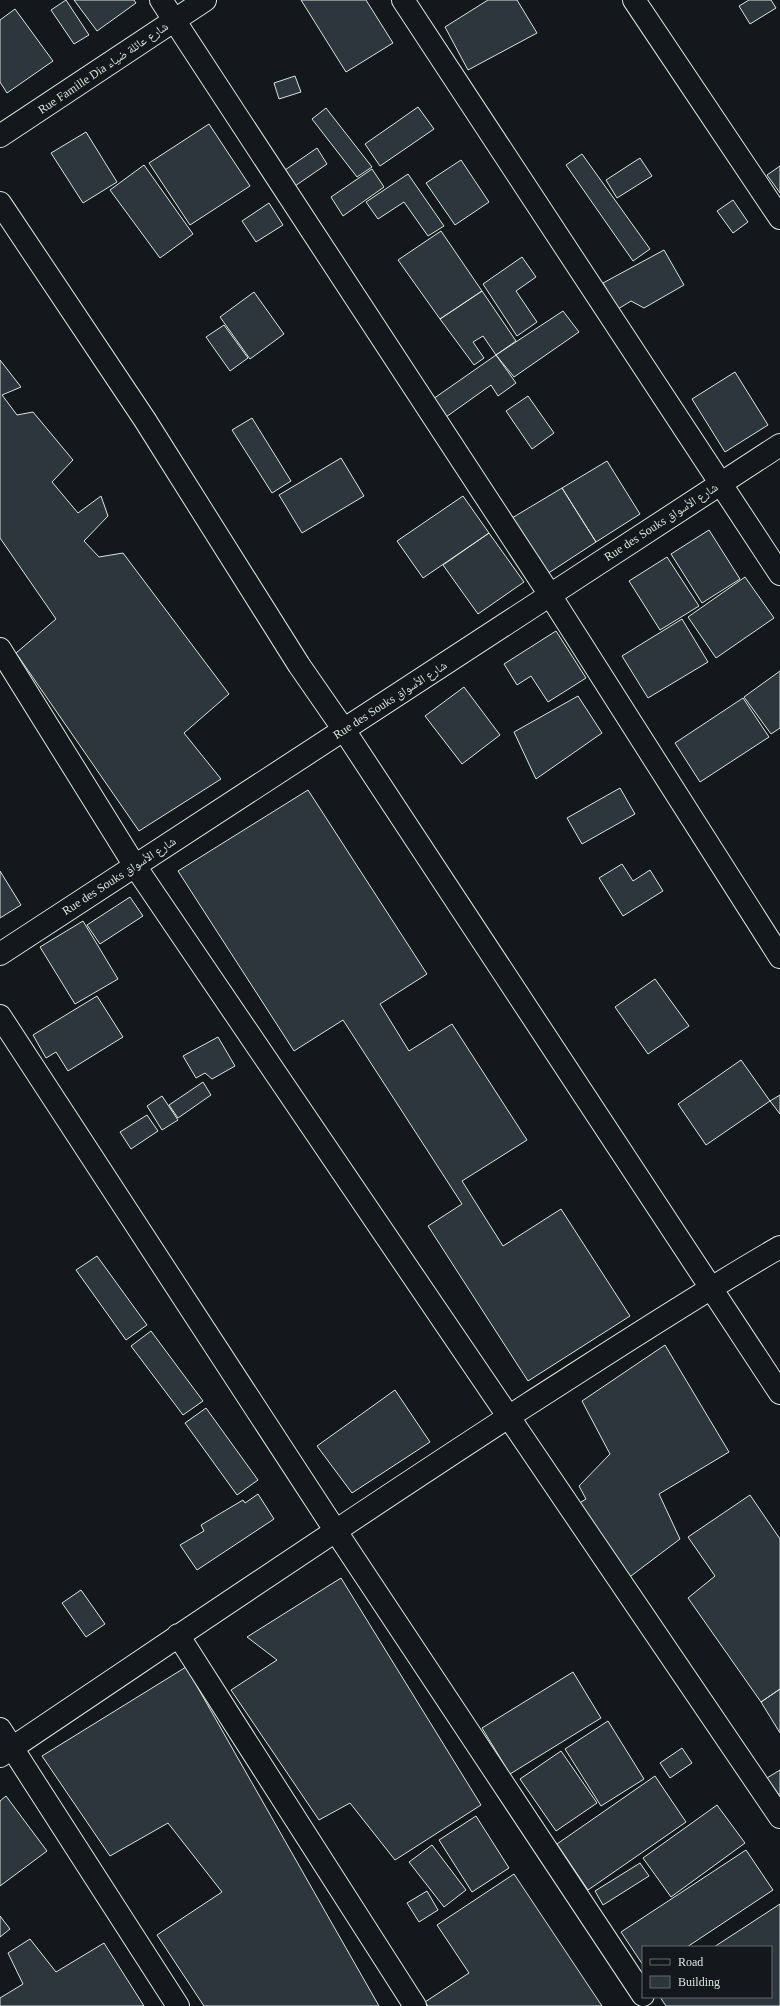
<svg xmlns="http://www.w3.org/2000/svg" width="780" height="2006" viewBox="0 0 780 2006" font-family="'Times New Roman','Noto Naskh Arabic',serif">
	<rect width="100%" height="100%" fill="#14181c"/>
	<path fill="#2c363c" stroke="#d8e6dc" d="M 66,0 L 89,35 L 74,44 L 51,10 Z
		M 74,0 L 134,0 L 136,3 L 97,31 Z
		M 301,0 L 366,0 L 393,43 L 346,72 Z
		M 488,0 L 517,0 L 537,33 L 468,70 L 445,27 Z
		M 749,0 L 771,0 L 776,8 L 750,24 L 739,6 Z
		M 15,9 L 53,61 L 7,93 L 0,82 L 0,20 Z
		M 295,76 L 301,92 L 279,99 L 274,83 Z
		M 418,107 L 434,129 L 380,166 L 365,144 Z
		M 326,108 L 372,167 L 357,177 L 312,119 Z
		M 209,124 L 250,186 L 190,225 L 149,163 Z
		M 86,132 L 117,182 L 83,203 L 51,153 Z
		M 317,148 L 327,164 L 295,186 L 285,170 Z
		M 582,154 L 650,249 L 633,261 L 566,165 Z
		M 640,158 L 652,176 L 617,198 L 606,180 Z
		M 461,160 L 489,202 L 455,225 L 426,183 Z
		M 144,165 L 193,234 L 160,258 L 110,190 Z
		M 780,166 L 780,193 L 767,175 Z
		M 372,169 L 384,187 L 343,216 L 331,197 Z
		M 408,174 L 444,226 L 428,236 L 404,202 L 378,219 L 366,202 Z
		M 733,200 L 748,222 L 733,233 L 717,211 Z
		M 269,203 L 283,225 L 256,242 L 242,221 Z
		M 441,231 L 482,291 L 440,319 L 398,260 Z
		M 664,250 L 684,285 L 644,308 L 631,301 L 618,309 L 603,283 Z
		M 522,257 L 536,277 L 516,291 L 537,322 L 517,336 L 483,284 Z
		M 482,291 L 516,341 L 496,355 L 483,336 L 473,342 L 484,358 L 474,365 L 440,319 Z
		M 254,292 L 284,334 L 250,359 L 220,317 Z
		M 563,311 L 579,332 L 514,377 L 496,355 Z
		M 224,325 L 248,358 L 230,371 L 206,337 Z
		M 496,355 L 516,383 L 498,396 L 491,385 L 446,417 L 433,399 Z
		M 0,360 L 21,387 L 2,395 L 17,415 L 33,412 L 73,460 L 52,482 L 78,513 L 101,496 L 108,516 L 84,541 L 99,557 L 123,553 L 229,694 L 184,733 L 221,779 L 139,831 L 16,653 L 56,619 L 0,538 Z
		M 735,372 L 768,425 L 725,452 L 692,399 Z
		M 528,396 L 554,433 L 532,449 L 506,411 Z
		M 252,418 L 291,481 L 272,493 L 232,430 Z
		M 341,458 L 364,496 L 302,533 L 279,495 Z
		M 607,461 L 640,514 L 596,542 L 562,488 Z
		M 562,488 L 596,542 L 547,574 L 512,518 Z
		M 463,496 L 489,533 L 423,578 L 397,541 Z
		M 709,530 L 740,579 L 702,603 L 671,554 Z
		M 489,533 L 524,582 L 478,614 L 443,565 Z
		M 667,557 L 699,606 L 660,630 L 629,581 Z
		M 745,577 L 774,618 L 716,658 L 688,617 Z
		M 682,619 L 708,662 L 648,698 L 622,656 Z
		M 556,631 L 586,678 L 548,702 L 531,676 L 517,685 L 504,664 Z
		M 780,671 L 780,728 L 771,734 L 744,697 Z
		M 464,687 L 500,735 L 462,764 L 425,716 Z
		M 578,696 L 602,733 L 536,779 L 514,732 Z
		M 743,698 L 769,737 L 700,782 L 675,743 Z
		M 620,788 L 635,814 L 582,844 L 567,818 Z
		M 308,790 L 427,974 L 380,1004 L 409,1051 L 452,1024 L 527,1140 L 462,1181 L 503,1246 L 561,1209 L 630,1316 L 528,1381 L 428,1226 L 462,1204 L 343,1020 L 294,1051 L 178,871 Z
		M 622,864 L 633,881 L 650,870 L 663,891 L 623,916 L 599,878 Z
		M 0,871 L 21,905 L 0,918 Z
		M 130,897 L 143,916 L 100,944 L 87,925 Z
		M 83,921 L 118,979 L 75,1004 L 40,947 Z
		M 655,979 L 689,1026 L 648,1054 L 615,1007 Z
		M 97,996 L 123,1037 L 68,1071 L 56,1052 L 46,1058 L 33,1035 Z
		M 218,1037 L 235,1066 L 212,1079 L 205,1073 L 196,1078 L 183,1056 Z
		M 741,1060 L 770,1101 L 706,1145 L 678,1104 Z
		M 203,1082 L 211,1095 L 178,1118 L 169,1105 Z
		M 780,1095 L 780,1114 L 770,1101 Z
		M 162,1096 L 178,1120 L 162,1130 L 147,1106 Z
		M 147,1115 L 158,1131 L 131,1149 L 120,1132 Z
		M 97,1256 L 147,1325 L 126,1340 L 76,1270 Z
		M 151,1331 L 203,1401 L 183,1415 L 131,1346 Z
		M 665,1345 L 729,1452 L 659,1494 L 680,1539 L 627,1579 L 576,1505 L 586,1499 L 579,1486 L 610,1454 L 582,1401 Z
		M 395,1390 L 430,1442 L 352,1493 L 317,1446 Z
		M 206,1408 L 258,1480 L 237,1495 L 185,1423 Z
		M 258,1494 L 274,1519 L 197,1570 L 180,1545 L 204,1531 L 201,1525 L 243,1500 L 245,1503 Z
		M 750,1495 L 780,1539 L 780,1689 L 761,1702 L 688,1598 L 715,1576 L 688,1537 Z
		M 341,1578 L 481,1805 L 395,1860 L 350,1803 L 319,1820 L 231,1690 L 277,1660 L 247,1637 Z
		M 81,1590 L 105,1624 L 86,1637 L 62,1603 Z
		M 186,1667 L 379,2006 L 204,2006 L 157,1935 L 222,1892 L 168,1823 L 110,1856 L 42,1756 Z
		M 573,1672 L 601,1718 L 510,1774 L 482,1728 Z
		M 780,1689 L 780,1733 L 761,1702 Z
		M 608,1721 L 644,1779 L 601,1806 L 565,1749 Z
		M 682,1748 L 692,1763 L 670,1778 L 660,1763 Z
		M 561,1751 L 597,1803 L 556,1831 L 520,1779 Z
		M 780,1770 L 780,1807 L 762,1781 Z
		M 655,1776 L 686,1822 L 588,1890 L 557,1844 Z
		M 6,1796 L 47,1851 L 0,1886 L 0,1801 Z
		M 717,1805 L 745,1843 L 671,1897 L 643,1858 Z
		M 476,1816 L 509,1868 L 472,1892 L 439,1840 Z
		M 432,1845 L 466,1890 L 444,1907 L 409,1862 Z
		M 746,1850 L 773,1890 L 687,1947 L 643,1947 L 643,1965 L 621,1932 Z
		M 640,1863 L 649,1876 L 603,1905 L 595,1891 Z
		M 514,1874 L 602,2006 L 428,2006 L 425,2002 L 469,1973 L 437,1925 Z
		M 427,1891 L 438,1910 L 419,1922 L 407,1903 Z
		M 780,1904 L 780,2006 L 666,2006 L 660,1997 L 771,1997 L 771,1947 L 714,1947 Z
		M 0,1916 L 10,1929 L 0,1937 Z
		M 30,1939 L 56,1972 L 104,1943 L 144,2006 L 0,2006 L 0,1998 L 23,1984 L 8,1953 Z"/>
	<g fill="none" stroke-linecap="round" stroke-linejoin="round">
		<g stroke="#d8e6dc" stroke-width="24">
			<path id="minor" d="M 161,0 L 550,595 L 780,957
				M 403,0 L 780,574
				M 634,0 L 780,218
				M 0,136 L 205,0
				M 0,203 L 145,420 L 299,665 L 344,730 L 780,1393
				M 0,649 L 135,866 L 780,1817
				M 0,954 L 780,445
				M 0,1016 L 335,1530 L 643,1995
				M 178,1635 L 415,2006
				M 0,1729 L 178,2006
				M 0,1756 C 176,1638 352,1518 530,1403 C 613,1350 695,1296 780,1247"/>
		</g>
		<use href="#minor" stroke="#14181c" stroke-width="22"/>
	</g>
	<g text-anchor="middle" stroke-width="3" stroke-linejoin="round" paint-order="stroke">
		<g font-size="12" fill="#d8e6dc" stroke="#14181c">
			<text transform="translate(103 68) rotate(-34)" y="4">Rue Famille Dia شارع عائلة ضياء</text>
			<text transform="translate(661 522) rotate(-33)" y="4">Rue des Souks شارع الأسواق</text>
			<text transform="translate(390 700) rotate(-33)" y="4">Rue des Souks شارع الأسواق</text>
			<text transform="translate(119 876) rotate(-33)" y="4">Rue des Souks شارع الأسواق</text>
		</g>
	</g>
	<rect x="642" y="1946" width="130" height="52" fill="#14181c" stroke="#626a69"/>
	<rect x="650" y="1959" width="20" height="6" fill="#14181c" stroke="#626a69"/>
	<text x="678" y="1966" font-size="12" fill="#d8e6dc">Road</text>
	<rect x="650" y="1976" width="20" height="12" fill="#2c363c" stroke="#626a69"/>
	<text x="678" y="1986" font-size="12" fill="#d8e6dc">Building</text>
</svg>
